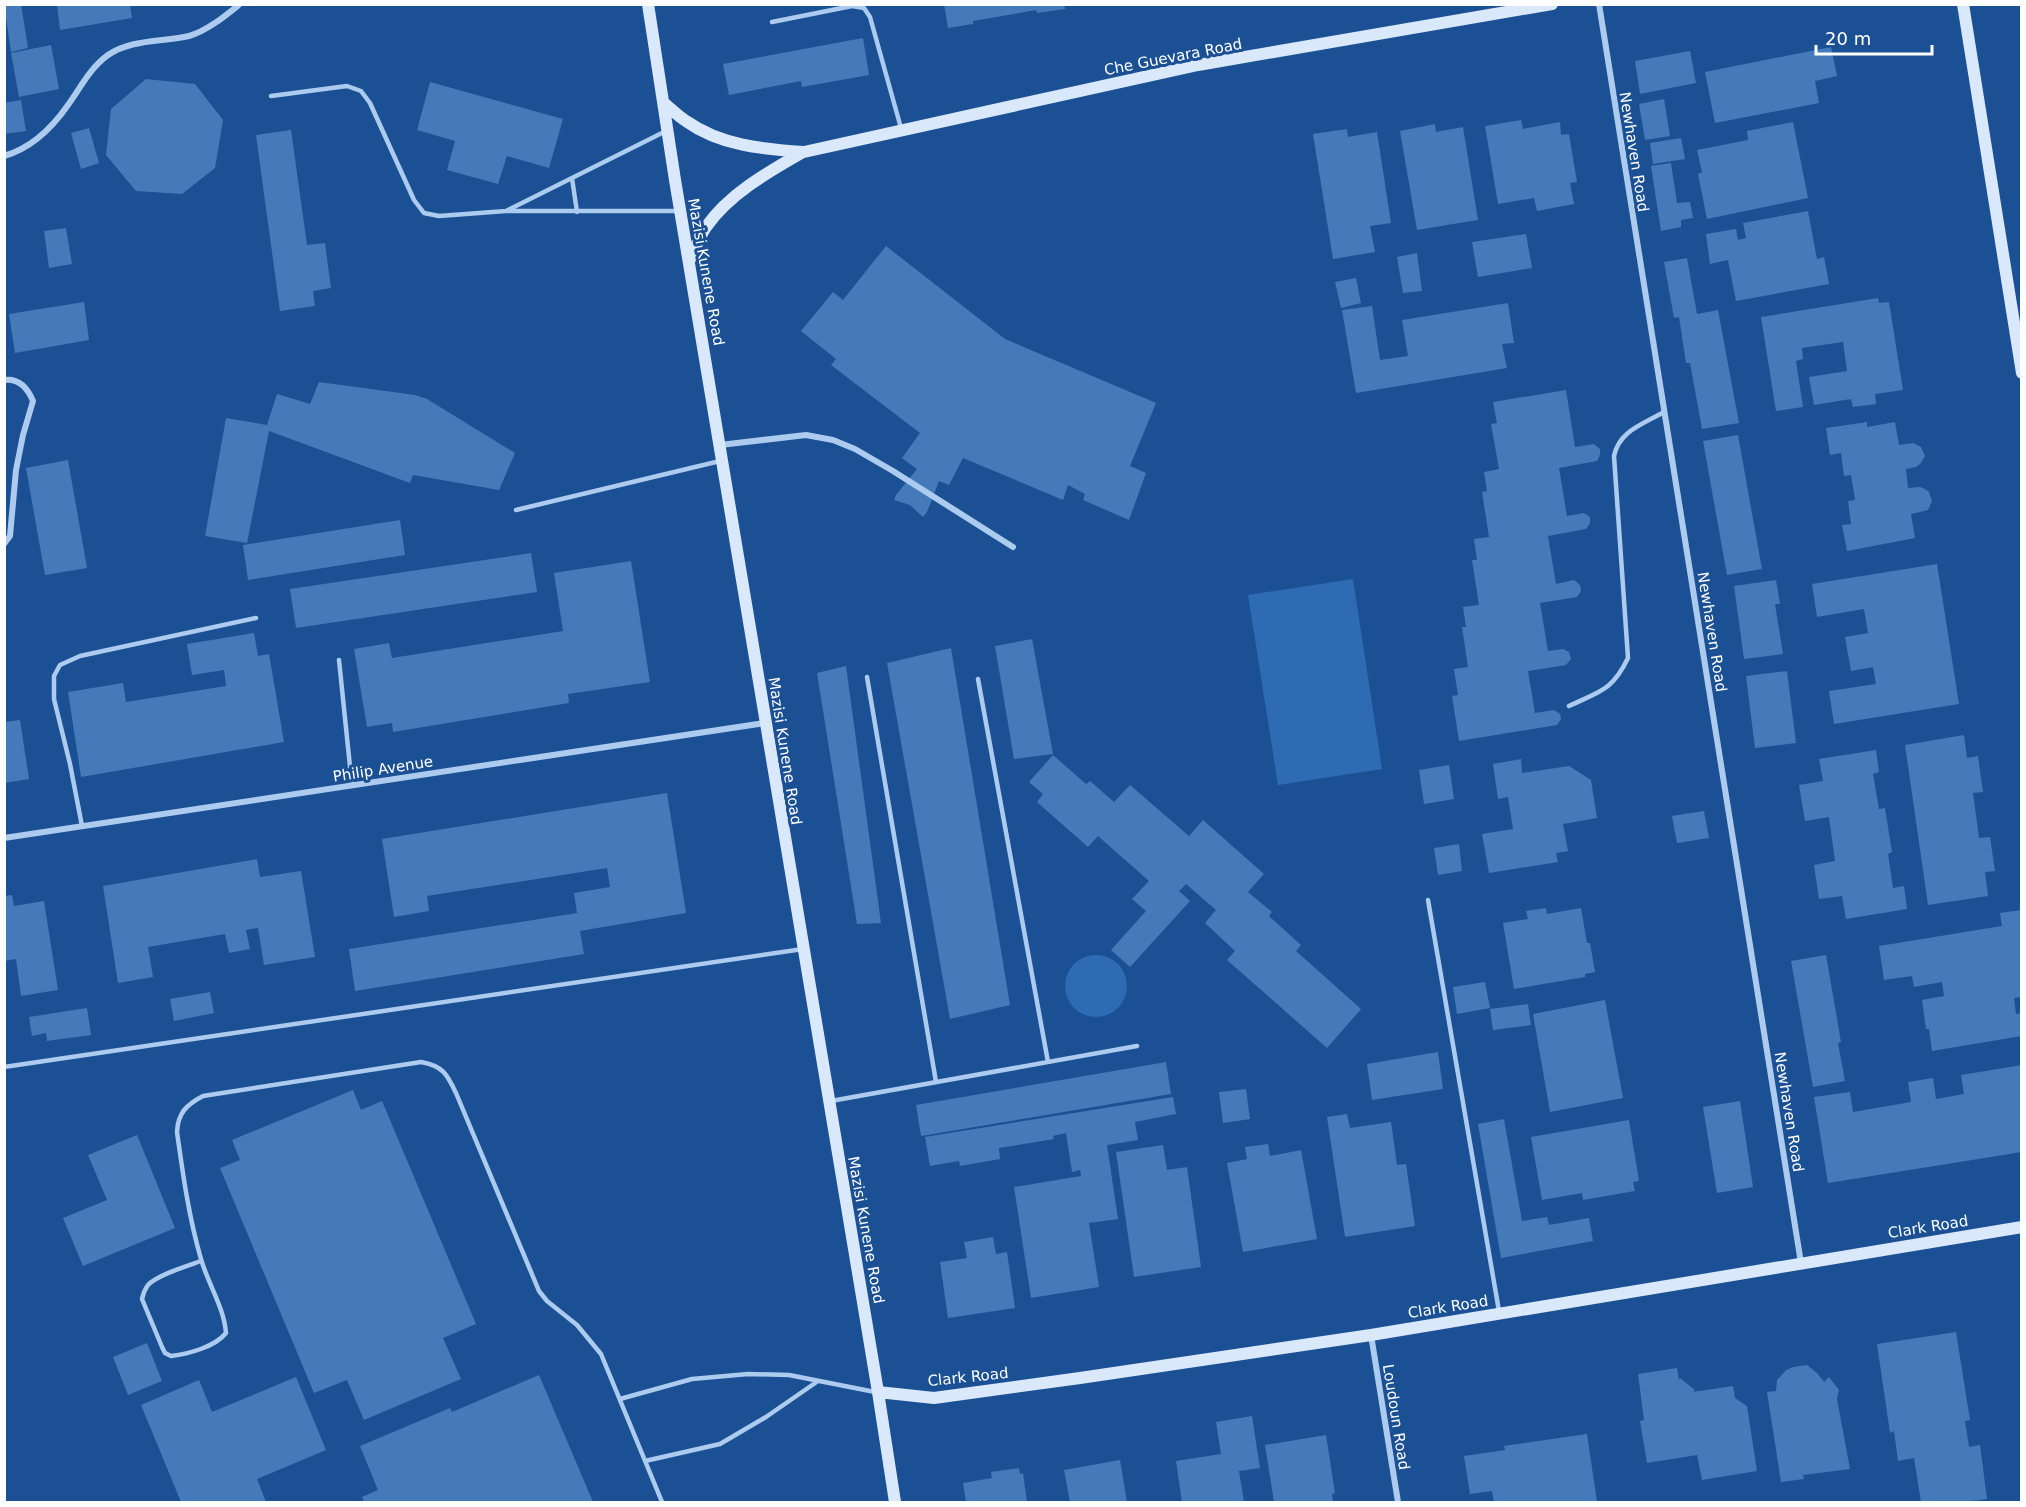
<svg xmlns="http://www.w3.org/2000/svg" width="2026" height="1507" viewBox="0 0 2026 1507" font-family="'DejaVu Sans',sans-serif">
	<rect width="100%" height="100%" fill="#1b5194"/>
	<path fill="#2e6bb2" d="M 1353,579 L 1382,769 L 1278,785 L 1248,595 Z
		M1065 986a31 31 0 1 1 62 0a31 31 0 1 1-62 0Z"/>
	<path fill="#447aba" d="M 4,4 L 21,4 L 28,48 L 11,52 Z
		M 944,4 L 1064,4 L 1065,9 L 1037,13 L 1036,10 L 973,21 L 973,24 L 948,28 Z
		M 57,5 L 130,5 L 132,18 L 60,30 Z
		M 863,38 L 869,75 L 802,87 L 801,81 L 729,95 L 723,64 Z
		M 51,45 L 59,89 L 19,97 L 11,53 Z
		M 1831,47 L 1837,76 L 1815,81 L 1819,103 L 1715,123 L 1705,72 Z
		M 1690,51 L 1696,83 L 1640,94 L 1635,61 Z
		M 146,79 L 195,84 L 223,120 L 215,168 L 182,194 L 136,191 L 106,155 L 111,109 Z
		M 430,82 L 563,119 L 549,168 L 507,156 L 498,184 L 447,170 L 455,141 L 417,130 Z
		M 1664,99 L 1670,136 L 1645,140 L 1639,104 Z
		M 21,100 L 26,131 L 4,134 L 4,103 Z
		M 1521,120 L 1523,129 L 1560,122 L 1561,135 L 1569,134 L 1577,182 L 1570,183 L 1574,204 L 1537,211 L 1534,198 L 1498,204 L 1485,126 Z
		M 1793,122 L 1808,198 L 1707,219 L 1698,174 L 1702,172 L 1697,150 L 1748,140 L 1747,131 Z
		M 1435,124 L 1436,132 L 1463,127 L 1478,220 L 1417,230 L 1400,131 Z
		M 89,128 L 99,163 L 81,169 L 71,133 Z
		M 1347,129 L 1348,137 L 1377,132 L 1391,223 L 1370,226 L 1375,252 L 1333,259 L 1313,134 Z
		M 291,130 L 307,245 L 325,243 L 331,288 L 313,291 L 315,306 L 280,311 L 256,135 Z
		M 1681,138 L 1685,159 L 1653,164 L 1650,143 Z
		M 1671,163 L 1677,203 L 1690,202 L 1693,218 L 1681,220 L 1681,227 L 1661,231 L 1651,166 Z
		M 1808,211 L 1817,259 L 1824,257 L 1829,284 L 1736,301 L 1728,260 L 1710,264 L 1706,234 L 1736,229 L 1738,240 L 1746,238 L 1743,223 Z
		M 66,228 L 72,264 L 49,268 L 44,231 Z
		M 1526,234 L 1532,268 L 1478,277 L 1472,242 Z
		M 886,246 L 1005,339 L 1156,403 L 1130,466 L 1146,473 L 1129,520 L 1083,500 L 1085,494 L 1068,485 L 1063,500 L 963,458 L 949,485 L 939,481 L 927,512 L 923,517 L 910,505 L 894,500 L 896,495 L 917,469 L 902,458 L 920,433 L 831,365 L 836,359 L 801,331 L 833,292 L 843,300 Z
		M 1417,253 L 1422,291 L 1403,293 L 1397,257 Z
		M 1687,258 L 1697,314 L 1718,310 L 1739,423 L 1702,429 L 1690,363 L 1686,363 L 1679,317 L 1674,318 L 1664,262 Z
		M 1356,278 L 1361,303 L 1341,308 L 1335,282 Z
		M 1878,298 L 1879,303 L 1889,302 L 1903,390 L 1875,394 L 1876,404 L 1853,407 L 1851,399 L 1814,405 L 1809,377 L 1847,371 L 1843,342 L 1802,348 L 1803,359 L 1796,361 L 1803,407 L 1776,411 L 1761,317 Z
		M 84,302 L 89,340 L 15,353 L 9,314 Z
		M 1508,303 L 1514,343 L 1502,344 L 1507,368 L 1356,393 L 1342,310 L 1372,306 L 1380,360 L 1408,356 L 1402,320 Z
		M 319,382 L 415,395 L 427,399 L 515,453 L 499,490 L 413,475 L 410,483 L 269,431 L 247,543 L 205,536 L 226,418 L 267,425 L 277,394 L 310,404 Z
		M 1566,390 L 1575,447 L 1594,444 L 1600,449 L 1600,455 L 1597,461 L 1559,468 L 1567,516 L 1584,513 L 1590,517 L 1590,523 L 1586,529 L 1548,536 L 1556,584 L 1574,580 L 1580,585 L 1581,591 L 1577,597 L 1540,603 L 1548,651 L 1563,649 L 1569,652 L 1571,659 L 1566,665 L 1528,671 L 1535,713 L 1554,710 L 1560,714 L 1561,719 L 1557,725 L 1459,741 L 1452,696 L 1458,695 L 1454,669 L 1468,667 L 1462,627 L 1466,627 L 1463,607 L 1479,605 L 1472,560 L 1477,560 L 1474,539 L 1489,537 L 1482,492 L 1487,491 L 1484,472 L 1499,469 L 1491,424 L 1497,423 L 1493,402 Z
		M 1867,422 L 1867,427 L 1895,422 L 1899,445 L 1913,443 L 1921,447 L 1925,456 L 1920,464 L 1916,467 L 1906,469 L 1908,488 L 1920,487 L 1925,489 L 1929,492 L 1932,501 L 1928,510 L 1911,514 L 1915,538 L 1847,551 L 1842,525 L 1851,524 L 1848,501 L 1855,500 L 1851,475 L 1844,476 L 1841,453 L 1830,455 L 1826,428 Z
		M 1738,435 L 1762,569 L 1727,575 L 1703,441 Z
		M 68,460 L 87,568 L 45,575 L 26,468 Z
		M 400,520 L 405,555 L 248,580 L 243,545 Z
		M 531,553 L 537,592 L 296,628 L 290,589 Z
		M 631,561 L 650,682 L 568,694 L 569,703 L 393,732 L 392,723 L 367,727 L 354,649 L 389,643 L 392,658 L 563,631 L 554,573 Z
		M 1937,564 L 1959,704 L 1834,724 L 1829,691 L 1876,684 L 1873,667 L 1851,671 L 1845,637 L 1868,633 L 1864,609 L 1817,617 L 1812,584 Z
		M 1776,580 L 1780,604 L 1775,604 L 1783,654 L 1744,659 L 1734,586 Z
		M 254,633 L 258,656 L 269,654 L 284,742 L 81,777 L 68,692 L 123,683 L 126,702 L 226,686 L 224,670 L 192,675 L 187,644 Z
		M 1032,639 L 1053,754 L 1014,759 L 995,646 Z
		M 951,648 L 1010,1005 L 950,1019 L 887,663 Z
		M 846,666 L 881,923 L 857,924 L 817,673 Z
		M 1787,671 L 1796,743 L 1755,748 L 1746,676 Z
		M 20,720 L 29,779 L 4,783 L 4,722 Z
		M 1964,735 L 1967,758 L 1978,756 L 1983,792 L 1973,793 L 1976,815 L 1979,838 L 1990,837 L 1995,871 L 1985,872 L 1988,896 L 1928,905 L 1905,745 Z
		M 1876,750 L 1879,772 L 1873,774 L 1879,809 L 1885,808 L 1892,852 L 1888,854 L 1893,888 L 1904,886 L 1907,909 L 1846,919 L 1842,896 L 1819,899 L 1814,865 L 1835,861 L 1829,817 L 1805,821 L 1799,785 L 1823,781 L 1819,759 Z
		M 1053,755 L 1086,784 L 1090,781 L 1114,802 L 1130,785 L 1189,836 L 1203,820 L 1264,874 L 1248,892 L 1272,912 L 1269,916 L 1301,945 L 1296,951 L 1361,1009 L 1327,1048 L 1227,960 L 1235,951 L 1205,923 L 1216,910 L 1186,884 L 1179,891 L 1190,901 L 1130,967 L 1111,950 L 1146,911 L 1132,899 L 1149,881 L 1098,836 L 1088,847 L 1037,802 L 1043,794 L 1029,782 Z
		M 1521,759 L 1522,773 L 1569,766 L 1591,780 L 1597,818 L 1563,824 L 1568,851 L 1556,853 L 1558,862 L 1489,873 L 1482,834 L 1513,829 L 1508,797 L 1498,799 L 1493,764 Z
		M 1449,765 L 1454,799 L 1424,804 L 1419,770 Z
		M 667,793 L 686,913 L 580,931 L 584,954 L 355,991 L 349,949 L 577,913 L 574,893 L 610,887 L 607,868 L 427,896 L 429,911 L 394,917 L 382,839 Z
		M 1704,811 L 1709,838 L 1677,843 L 1672,816 Z
		M 1459,844 L 1462,871 L 1438,875 L 1434,848 Z
		M 257,859 L 260,877 L 301,871 L 315,957 L 264,965 L 258,928 L 246,930 L 250,949 L 229,953 L 225,934 L 148,947 L 153,977 L 118,983 L 103,886 Z
		M 12,895 L 14,906 L 44,901 L 58,990 L 21,996 L 16,959 L 4,961 L 4,896 Z
		M 1546,908 L 1547,914 L 1581,908 L 1587,943 L 1590,943 L 1595,972 L 1585,974 L 1585,977 L 1514,989 L 1503,923 L 1528,919 L 1526,911 Z
		M 2022,910 L 2022,997 L 2014,998 L 2016,1014 L 2022,1013 L 2022,1036 L 1932,1051 L 1929,1029 L 1926,1029 L 1922,1000 L 1944,996 L 1942,982 L 1914,987 L 1912,976 L 1884,980 L 1879,946 L 2002,926 L 2000,913 Z
		M 1826,955 L 1841,1042 L 1838,1043 L 1845,1081 L 1813,1087 L 1791,961 Z
		M 1485,982 L 1490,1008 L 1457,1014 L 1453,987 Z
		M 210,992 L 214,1013 L 174,1021 L 170,999 Z
		M 1605,1000 L 1623,1098 L 1550,1112 L 1533,1014 Z
		M 1528,1004 L 1531,1025 L 1493,1030 L 1490,1009 Z
		M 87,1008 L 91,1035 L 47,1041 L 46,1033 L 32,1036 L 29,1017 Z
		M 1438,1052 L 1443,1089 L 1372,1100 L 1367,1064 Z
		M 1166,1062 L 1171,1094 L 921,1136 L 916,1105 Z
		M 2022,1065 L 2022,1152 L 1828,1183 L 1814,1097 L 1850,1092 L 1853,1112 L 1911,1102 L 1908,1082 L 1933,1078 L 1936,1099 L 1964,1094 L 1961,1075 Z
		M 1246,1089 L 1250,1119 L 1223,1123 L 1219,1092 Z
		M 353,1090 L 361,1110 L 382,1101 L 476,1324 L 443,1338 L 461,1379 L 364,1420 L 347,1380 L 314,1393 L 220,1168 L 240,1160 L 232,1140 Z
		M 1173,1097 L 1176,1114 L 1135,1122 L 1138,1140 L 1107,1145 L 1118,1219 L 1089,1223 L 1099,1287 L 1031,1298 L 1014,1187 L 1081,1176 L 1080,1170 L 1072,1172 L 1066,1133 L 1053,1136 L 1054,1139 L 999,1148 L 1000,1159 L 960,1166 L 959,1161 L 930,1166 L 925,1137 Z
		M 1740,1101 L 1753,1187 L 1717,1193 L 1703,1107 Z
		M 1347,1114 L 1350,1128 L 1391,1122 L 1397,1165 L 1406,1164 L 1415,1226 L 1345,1237 L 1327,1117 Z
		M 1504,1119 L 1522,1221 L 1547,1217 L 1549,1225 L 1589,1218 L 1593,1241 L 1501,1258 L 1478,1124 Z
		M 1629,1120 L 1639,1181 L 1633,1182 L 1635,1191 L 1583,1200 L 1582,1193 L 1542,1200 L 1531,1137 Z
		M 137,1135 L 175,1228 L 83,1266 L 63,1218 L 107,1200 L 88,1155 Z
		M 1268,1144 L 1270,1156 L 1301,1150 L 1317,1239 L 1243,1252 L 1227,1163 L 1247,1159 L 1245,1147 Z
		M 1163,1145 L 1167,1170 L 1187,1167 L 1201,1267 L 1134,1277 L 1116,1152 Z
		M 993,1237 L 996,1254 L 1007,1252 L 1015,1308 L 948,1318 L 940,1262 L 967,1258 L 964,1242 Z
		M 1956,1332 L 1970,1420 L 1965,1421 L 1969,1447 L 1980,1445 L 1987,1499 L 1963,1502 L 1921,1502 L 1914,1458 L 1898,1461 L 1894,1431 L 1890,1433 L 1877,1344 Z
		M 147,1343 L 162,1381 L 128,1395 L 113,1357 Z
		M 1807,1365 L 1817,1373 L 1824,1382 L 1829,1377 L 1839,1390 L 1837,1399 L 1850,1469 L 1803,1475 L 1804,1479 L 1781,1482 L 1767,1392 L 1776,1391 L 1777,1380 L 1786,1370 L 1793,1367 Z
		M 1677,1368 L 1679,1380 L 1680,1378 L 1695,1390 L 1693,1392 L 1733,1386 L 1735,1398 L 1747,1406 L 1757,1471 L 1702,1480 L 1697,1455 L 1647,1463 L 1640,1421 L 1644,1420 L 1638,1374 Z
		M 539,1375 L 593,1502 L 364,1502 L 362,1497 L 378,1490 L 360,1446 L 450,1408 L 452,1412 Z
		M 296,1377 L 326,1450 L 257,1479 L 266,1502 L 181,1502 L 141,1405 L 199,1380 L 212,1412 Z
		M 1252,1416 L 1260,1468 L 1239,1471 L 1244,1502 L 1182,1502 L 1176,1461 L 1221,1454 L 1216,1422 Z
		M 1587,1434 L 1597,1502 L 1494,1502 L 1492,1491 L 1470,1494 L 1464,1456 L 1505,1450 L 1504,1446 Z
		M 1326,1435 L 1335,1493 L 1332,1494 L 1333,1502 L 1274,1502 L 1265,1445 Z
		M 1120,1460 L 1127,1502 L 1070,1502 L 1064,1470 Z
		M 1019,1468 L 1020,1474 L 1023,1473 L 1027,1502 L 966,1502 L 963,1483 L 992,1478 L 991,1472 Z"/>
	<g fill="none" stroke-linecap="round" stroke-linejoin="round">
		<path stroke="#adcbef" stroke-width="4.5" d="M 772,22 L 852,6 L 864,8 L 870,17 L 901,128
			M 271,96 L 347,86 L 361,91 L 370,103 L 414,200 L 424,213 L 439,216 L 506,211
			M 666,131 L 506,211 L 678,211
			M 572,178 L 577,212
			M 516,510 L 720,461
			M 339,660 L 352,786
			M 867,677 L 936,1082
			M 978,679 L 1048,1062
			M 1569,706 C 1600,691 1612,691 1628,658 L 1614,456 C 1619,431 1643,424 1664,412
			M 82,826 L 70,764 L 54,699 L 54,676 L 60,665 L 80,656 L 256,618
			M 1428,900 L 1499,1311
			M 4,1067 L 803,949
			M 831,1101 L 1137,1046
			M 201,1261 C 187,1266 157,1275 148,1285 C 145,1289 143,1294 142,1299 L 162,1347 L 165,1353 L 171,1356 C 188,1354 215,1347 226,1333 C 224,1307 208,1284 201,1259 C 189,1218 183,1175 177,1132 C 178,1113 186,1105 203,1096 L 421,1062 C 443,1066 447,1074 456,1093 L 539,1291 L 547,1301 L 577,1325 L 601,1354 L 662,1502
			M 620,1399 L 692,1379 L 748,1374 L 789,1375 L 875,1392
			M 645,1461 L 720,1444 L 766,1417 L 818,1381"/>
		<path stroke="#adcbef" stroke-width="6" d="M 1599,4 L 1801,1263
			M 4,156 C 32,148 52,128 68,105 C 81,87 90,68 108,55 C 131,39 163,42 189,36 C 207,31 225,16 240,4
			M 4,380 C 19,378 28,389 33,401 L 23,435 L 16,470 L 10,536 L 4,544
			M 720,445 L 806,435 L 833,440 L 855,449 L 893,471 L 1013,547
			M 4,838 L 765,723
			M 1371,1335 L 1398,1502"/>
		<path stroke="#dae8fb" stroke-width="12" d="M 648,4 L 675,180 L 878,1392 L 895,1502
			M 1963,4 L 2022,373
			M 664,103 C 671,109 678,116 686,121 C 721,146 763,149 804,152 L 1198,65 L 1552,4
			M 689,261 C 695,250 699,237 706,227 C 729,194 768,172 803,152
			M 878,1392 L 934,1398 L 1080,1378 L 1371,1335 L 2022,1227"/>
	</g>
	<g text-anchor="middle" stroke-width="6" stroke-linejoin="round" paint-order="stroke">
		<g font-size="15" fill="#fff" stroke="#1b5194">
			<text transform="translate(1173 57) rotate(-11)" y="5">Che Guevara Road</text>
			<text transform="translate(1634 152) rotate(81)" y="5">Newhaven Road</text>
			<text transform="translate(706 272) rotate(80)" y="5">Mazisi Kunene Road</text>
			<text transform="translate(1712 632) rotate(81)" y="5">Newhaven Road</text>
			<text transform="translate(785 751) rotate(81)" y="5">Mazisi Kunene Road</text>
			<text transform="translate(383 769) rotate(-9)" y="5">Philip Avenue</text>
			<text transform="translate(1789 1112) rotate(81)" y="5">Newhaven Road</text>
			<text transform="translate(1928 1227) rotate(-9)" y="5">Clark Road</text>
			<text transform="translate(866 1230) rotate(80)" y="5">Mazisi Kunene Road</text>
			<text transform="translate(1448 1307) rotate(-9)" y="5">Clark Road</text>
			<text transform="translate(968 1377) rotate(-6)" y="5">Clark Road</text>
			<text transform="translate(1396 1417) rotate(81)" y="5">Loudoun Road</text>
		</g>
	</g>
	<rect width="2026" height="1507" fill="none" stroke="#ffffff" stroke-width="12"/>
	<path d="M1816 45v9h116v-9" fill="none" stroke="#ffffff" stroke-width="3"/>
	<text x="1825" y="45" font-size="18" fill="#ffffff" stroke="#1b5194" stroke-width="4.5" paint-order="stroke">20 m</text>
</svg>
